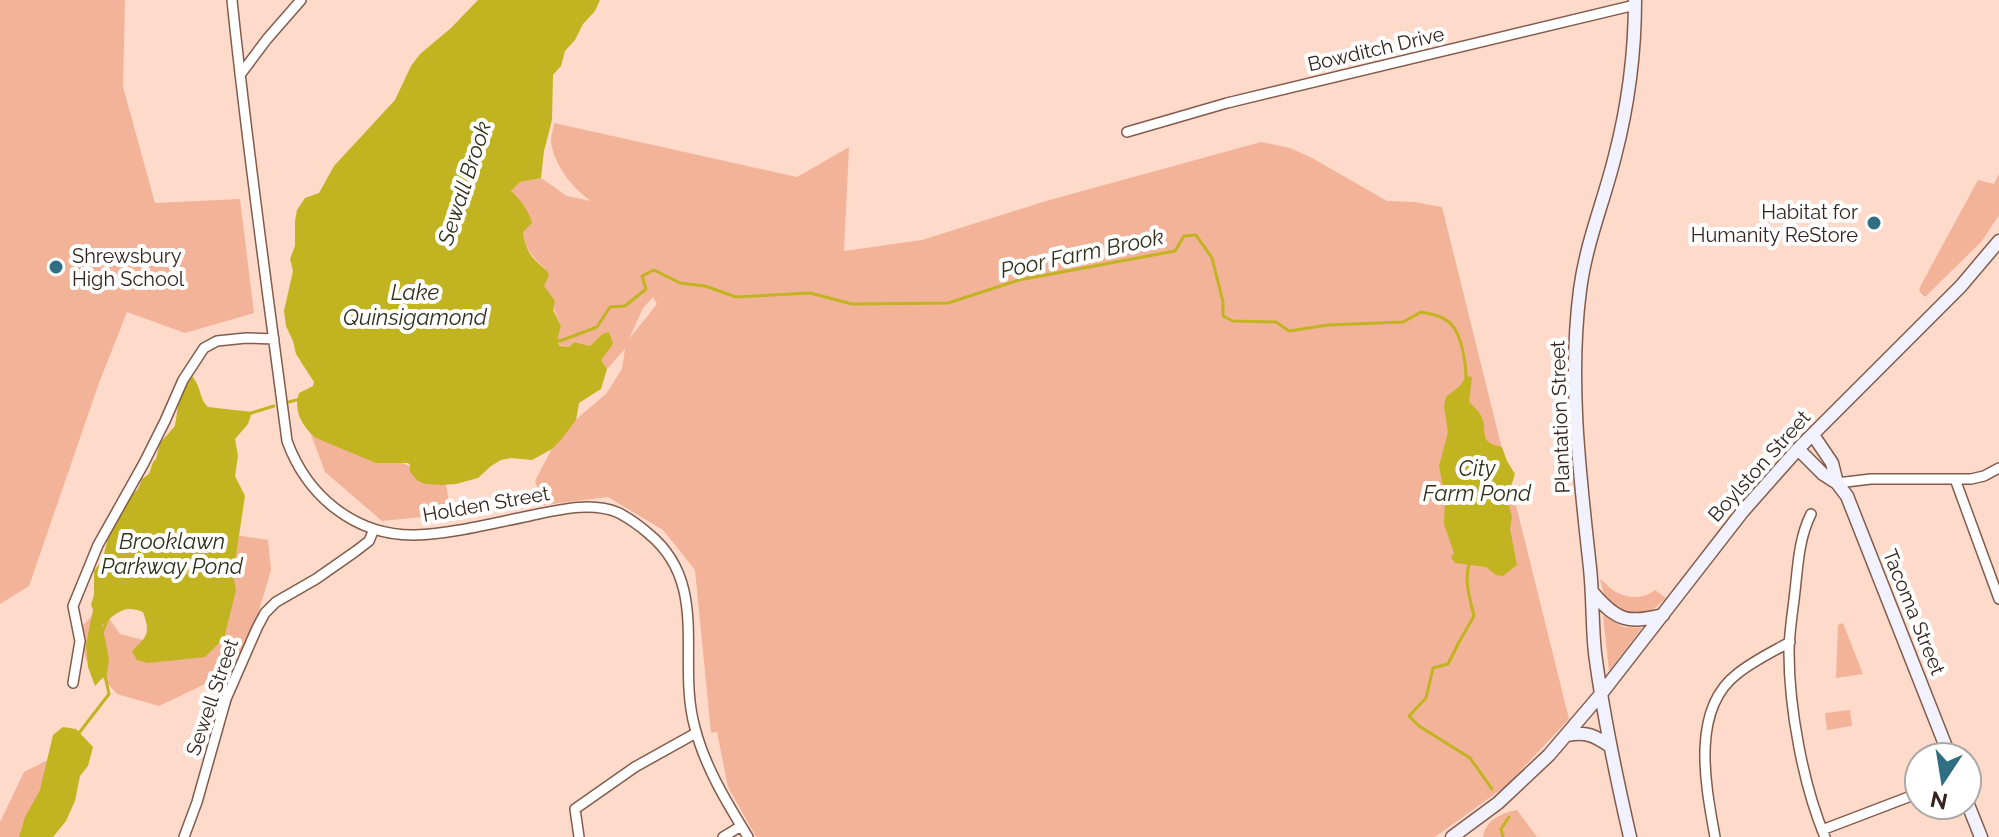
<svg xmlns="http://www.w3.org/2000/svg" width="1999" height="837" viewBox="0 0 1999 837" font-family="Raleway,sans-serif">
	<rect width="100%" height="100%" fill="#fedacb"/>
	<path fill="#f2b398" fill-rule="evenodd" d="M 0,0 L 125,0 L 123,87 L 155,203 L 240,199 L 254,313 L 185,333 L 127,312 L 99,383 L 29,586 L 0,604 Z
		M 554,123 L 797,177 L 849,147 L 844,251 L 922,240 L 1046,201 L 1261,142 L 1290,148 L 1312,158 L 1387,201 L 1414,202 L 1442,207 L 1569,719 L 1506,786 L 1435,837 L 756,837 L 728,787 L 717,732 L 711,733 L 695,570 L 663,530 L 608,497 L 544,505 L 535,481 L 560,433 L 606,394 L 622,369 L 625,349 L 607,369 L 601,360 L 602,334 L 590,346 L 574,342 L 569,347 L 561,346 L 557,341 L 561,326 L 544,286 L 545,268 C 533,259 525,248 523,232 L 531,223 L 511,191 L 520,182 L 541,178 L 567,196 L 591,201 C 573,189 554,165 551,142 C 551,136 553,129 554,123 ZM 653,297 L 657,304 L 629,339 L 643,308 Z
		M 1999,174 L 1999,215 L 1982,241 L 1925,297 L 1919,291 L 1921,285 L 1978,180 L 1994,184 Z
		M 309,429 L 445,479 L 451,514 L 382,521 L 325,472 Z
		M 229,534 L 268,540 L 271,570 L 249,644 L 218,678 L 159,706 L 117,694 L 86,660 L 79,629 L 101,607 L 120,634 L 147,641 Z
		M 1600,579 C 1606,583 1610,589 1616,592 C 1629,599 1644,599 1655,590 L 1666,598 L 1649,613 L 1628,616 L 1605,599 Z
		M 1603,615 L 1623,627 L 1642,628 L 1609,671 Z
		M 1843,623 L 1863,674 L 1836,678 L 1838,625 Z
		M 1850,710 L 1852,726 L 1827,730 L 1825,713 Z
		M 48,760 L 46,837 L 0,837 L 0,822 L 24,772 Z
		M 1517,810 L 1537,837 L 1483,837 C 1485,820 1502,813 1517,810 Z"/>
	<path fill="#c2b321" d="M 478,0 L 600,0 L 595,11 L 583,24 L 575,40 L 565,51 L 561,66 L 553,75 L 552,120 L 544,151 L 541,178 L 520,182 L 511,191 C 520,199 529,211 532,223 L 523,232 C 524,241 528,253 534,259 C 540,266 545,267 549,275 L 544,286 L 555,301 L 553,310 L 561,326 L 557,341 L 560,346 L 569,347 L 574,342 L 590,346 L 602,334 L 609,332 L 613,344 L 601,360 L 607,369 L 601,389 L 579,403 L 576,420 L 560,441 L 552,449 L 532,460 L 511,458 L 501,460 L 491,466 L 478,478 L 456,484 L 441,485 L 425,484 L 418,481 L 410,472 L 410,465 L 408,463 L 376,463 L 316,438 C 302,426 293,411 299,393 L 313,386 L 314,382 L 296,354 L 293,341 L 286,326 L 284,311 L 293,271 L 290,259 L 295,246 L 295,221 L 297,210 L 305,198 L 319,193 L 334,166 L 395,100 L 411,66 L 420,54 L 451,28 Z
		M 192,376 C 202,388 199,399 208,407 L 252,412 L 248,424 L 235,439 L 238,456 L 235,476 L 245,496 L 233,575 L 236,590 L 224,638 L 205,657 L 148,663 L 137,660 L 132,651 C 147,636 151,634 143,612 C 124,604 117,613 102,625 L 109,659 L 107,673 L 95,686 L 88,667 L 86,645 L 93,610 L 91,605 L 94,595 L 94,571 L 103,558 L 109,534 L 117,523 L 123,504 L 138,489 L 142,479 L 149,474 L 153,462 L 156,459 L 160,443 L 175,426 L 179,399 Z
		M 1466,376 L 1472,377 L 1469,402 C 1473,406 1480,412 1482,418 C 1488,432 1477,442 1502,447 L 1507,461 L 1515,474 L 1507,499 L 1512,517 L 1510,529 L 1517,565 L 1503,576 L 1496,575 L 1486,567 L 1455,563 L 1451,557 L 1454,553 L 1444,524 L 1445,497 L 1439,466 L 1448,432 L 1444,406 L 1446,397 L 1460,386 Z
		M 63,727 L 76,729 L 93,747 L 88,766 L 80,776 L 75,801 L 66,821 L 53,837 L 19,837 L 25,817 L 40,790 L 53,735 Z"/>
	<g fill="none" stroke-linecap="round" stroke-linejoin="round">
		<path stroke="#c2b321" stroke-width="3" d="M 555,340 L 560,341 L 597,327 L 610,307 L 625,306 L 646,289 L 642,276 L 654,270 L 680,283 L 705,286 L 736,297 L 810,293 L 852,304 L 948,303 L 1019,280 L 1175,251 L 1184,236 L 1196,235 L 1212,258 L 1223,302 L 1223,316 L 1233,321 L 1276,322 L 1289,331 L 1328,325 L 1403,322 L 1421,312 C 1432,314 1443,316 1451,324 C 1462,335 1466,364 1466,379
			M 289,402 L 300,399
			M 251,413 L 274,406
			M 1469,564 C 1464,581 1470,599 1474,616 L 1459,642 L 1448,664 L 1433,668 L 1426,698 L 1409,716 L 1419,726 L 1470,758 L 1492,789
			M 102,633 L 108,618
			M 79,733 L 109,694 L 104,671
			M 1503,837 L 1501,829 L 1509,817"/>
		<g stroke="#825b4b" stroke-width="12">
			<path id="street" d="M 232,0 C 247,147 268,294 287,441 C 307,496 355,536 415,535 C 451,534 494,523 529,516 C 558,510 591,501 619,513 C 630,519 640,526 649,534 C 711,585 676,661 695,728 C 705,767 727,803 748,837
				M 240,75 L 267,39 L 301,0
				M 1127,132 L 1227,103 L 1635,5
				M 1955,479 L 1999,599
				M 1837,483 L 1871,479 L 1971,479 L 1984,476 L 1999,468
				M 1811,514 C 1799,538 1798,564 1795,591 C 1793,611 1789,632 1789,652 C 1789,708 1803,785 1825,837
				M 73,683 L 80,641 L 73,606 L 98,545 L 144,463 L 165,421 L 183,380 L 204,348 L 217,341 L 246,338 L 274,339
				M 1822,830 L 1919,793
				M 184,837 L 197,802 L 226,699 L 257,628 L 265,613 L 276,602 L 316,579 L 356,551 L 369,541 L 374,529
				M 579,837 L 575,809 L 635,767 L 696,733
				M 723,837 L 741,826
				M 1715,837 C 1706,787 1690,710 1737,674 C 1753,661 1772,652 1790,642"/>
		</g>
		<g stroke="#825b4b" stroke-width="15">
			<path id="secondary" d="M 1813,435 L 1832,463 L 1837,483 L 1847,496 L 1950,757
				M 1798,449 L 1823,474 L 1837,483
				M 1593,593 C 1617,621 1628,624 1663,615
				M 1568,735 C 1586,731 1595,736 1610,746
				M 1967,802 L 1981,837
				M 1452,837 L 1498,803 L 1549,755 L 1601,694 L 1743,511 L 1798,449 L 1961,286 L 1999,241
				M 1630,837 C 1616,776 1603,715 1595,653 C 1592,625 1593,596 1590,568 C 1580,476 1568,382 1580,290 C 1586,243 1604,201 1615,156 C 1629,102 1635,55 1635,0"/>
		</g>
		<use href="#street" stroke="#fff" stroke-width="9"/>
		<use href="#secondary" stroke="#f1f2fe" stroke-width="12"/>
	</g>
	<g fill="#306e84" stroke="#fff" stroke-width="3">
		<circle cx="1874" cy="223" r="8"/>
		<circle cx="56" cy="267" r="8"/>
	</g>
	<g text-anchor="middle" stroke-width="8" stroke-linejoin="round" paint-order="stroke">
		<g font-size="20" fill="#35241d" stroke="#fff">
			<text transform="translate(1376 49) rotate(-13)" y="7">Bowditch Drive</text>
			<text transform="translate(1560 417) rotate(-92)" y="7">Plantation Street</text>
			<text transform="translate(1759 466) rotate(-48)" y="7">Boylston Street</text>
			<text transform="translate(486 504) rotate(-10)" y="7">Holden Street</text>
			<text transform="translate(1914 612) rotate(68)" y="7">Tacoma Street</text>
			<text transform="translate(212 697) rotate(-71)" y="7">Sewell Street</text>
		</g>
		<g font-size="20" fill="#35241d" stroke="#fff" text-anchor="end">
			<text x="1858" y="219">Habitat for<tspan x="1858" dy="23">Humanity ReStore</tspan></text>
			<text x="72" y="263" text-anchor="start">Shrewsbury<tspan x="72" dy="23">High School</tspan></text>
		</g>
		<g font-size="22" font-style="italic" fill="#32301a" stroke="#fff">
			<text transform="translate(464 183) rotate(-72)" y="8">Sewall Brook</text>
			<text transform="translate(1082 253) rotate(-12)" y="8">Poor Farm Brook</text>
			<text x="415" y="300">Lake<tspan x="415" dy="25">Quinsigamond</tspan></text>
			<text x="1477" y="476">City<tspan x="1477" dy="25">Farm Pond</tspan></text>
			<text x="172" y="549">Brooklawn<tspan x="172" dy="25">Parkway Pond</tspan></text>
		</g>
	</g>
	<g transform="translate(1943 781) rotate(192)"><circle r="38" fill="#ffffff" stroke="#aea7a5" stroke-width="2"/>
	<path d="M0-6L14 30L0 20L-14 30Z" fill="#306e84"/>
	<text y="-12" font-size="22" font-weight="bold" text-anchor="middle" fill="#35241d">N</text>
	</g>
</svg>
